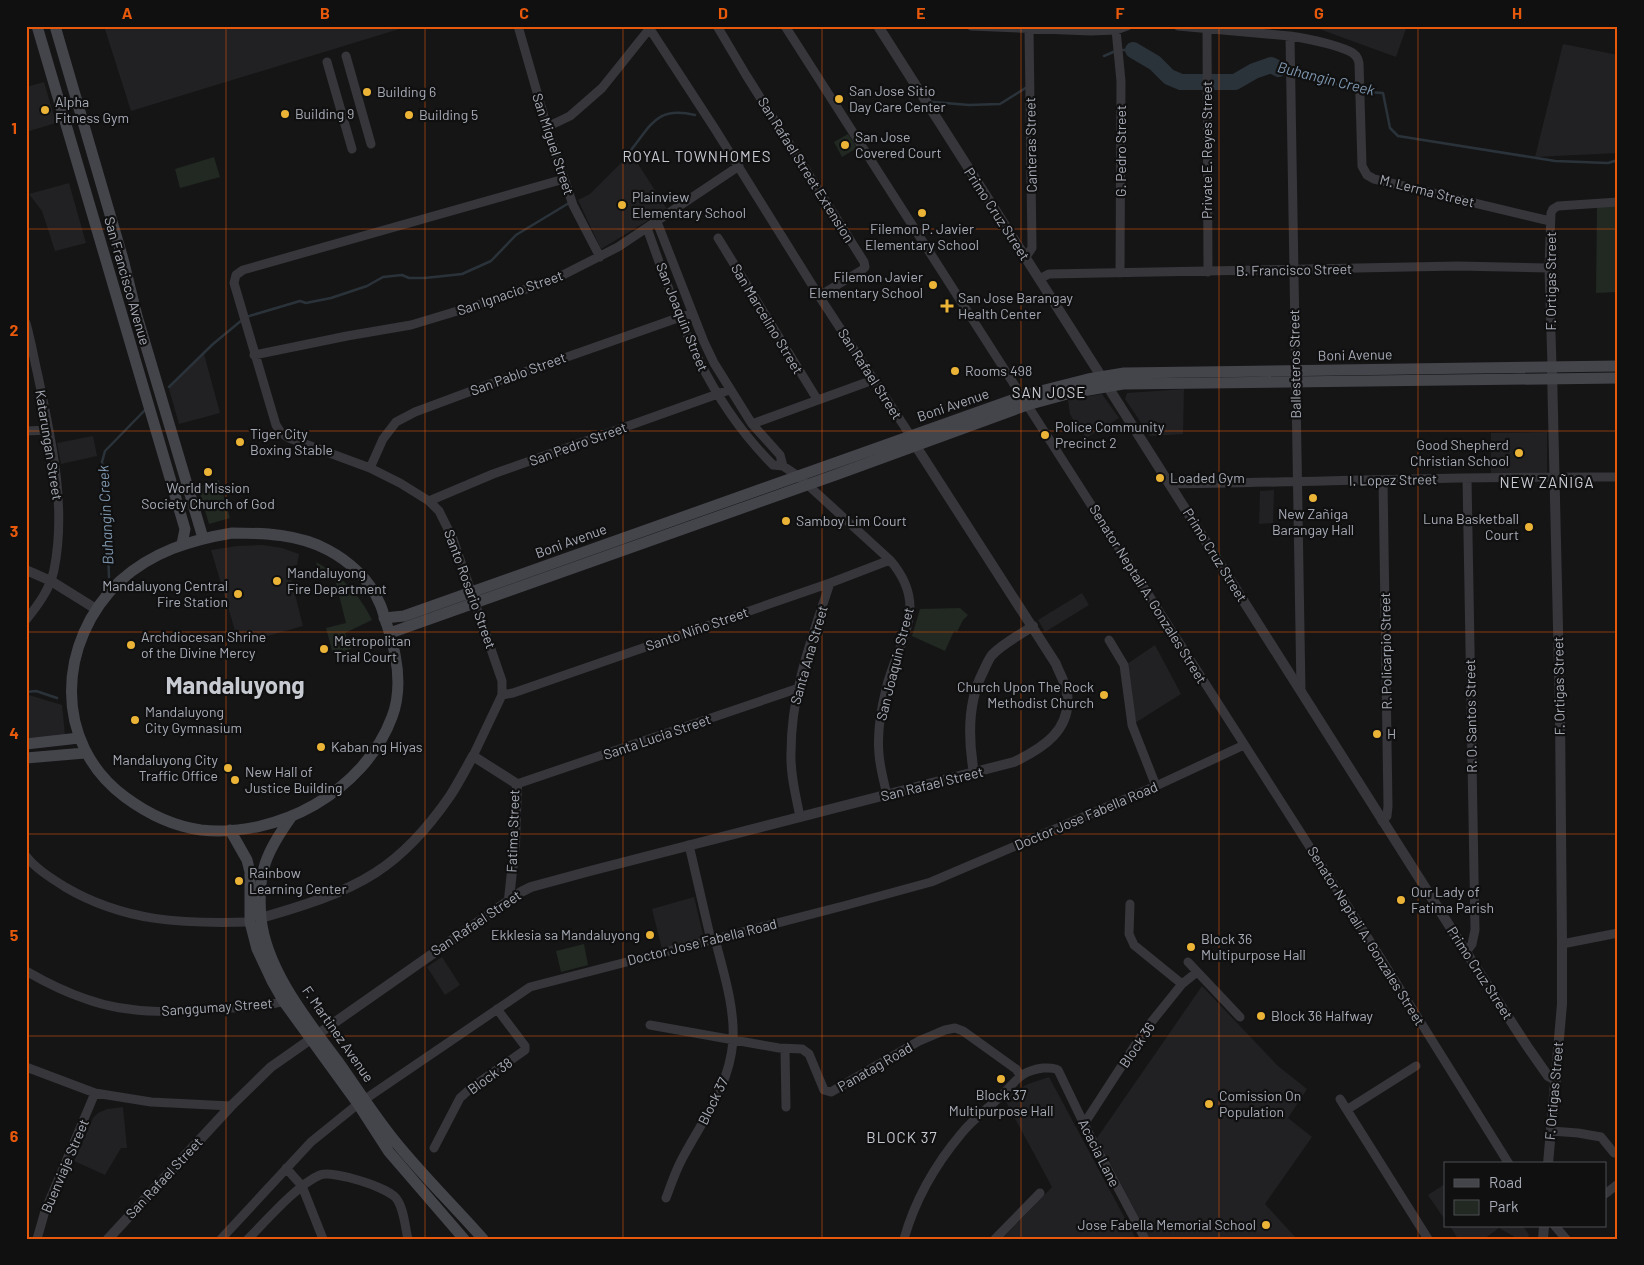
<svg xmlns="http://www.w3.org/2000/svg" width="1644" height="1265" viewBox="0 0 1644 1265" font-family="Barlow,sans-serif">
	<rect width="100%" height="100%" fill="#151516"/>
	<path fill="#212123" d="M 104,26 L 409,26 L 131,111 Z
		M 1311,26 L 1407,26 L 1396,57 Z
		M 1563,44 L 1618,55 L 1618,153 L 1535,157 Z
		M 44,82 L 56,123 L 26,132 L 26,87 Z
		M 631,153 L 667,209 L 601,249 L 578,200 L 590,194 Z
		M 69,183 L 86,243 L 55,251 L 42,211 L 29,194 Z
		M 204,354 L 220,413 L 179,424 L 169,389 Z
		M 1184,389 L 1183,434 L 1150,436 L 1125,399 L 1127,393 Z
		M 1102,394 L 1119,418 L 1086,438 L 1080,428 L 1078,429 L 1070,414 L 1068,400 Z
		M 1547,432 L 1547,474 L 1491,475 L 1491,433 Z
		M 93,436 L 97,456 L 61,464 L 57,443 Z
		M 1274,490 L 1273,523 L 1259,524 L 1260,491 Z
		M 263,545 L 282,548 L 299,554 L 297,565 L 288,567 L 303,626 L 239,644 L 211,550 L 237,546 Z
		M 1082,593 L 1089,605 L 1045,632 L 1038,620 Z
		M 1155,645 L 1181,694 L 1135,723 L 1127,664 Z
		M 26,695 L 29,695 L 62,705 L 65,735 L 26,741 Z
		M 694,897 L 704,939 L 662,949 L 652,909 Z
		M 442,957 L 460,985 L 445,995 L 427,967 Z
		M 1202,986 L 1278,1066 L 1307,1089 L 1288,1118 L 1312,1137 L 1265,1204 L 1297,1239 L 1150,1239 L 1097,1138 Z
		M 1049,1077 L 1136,1239 L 1002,1239 L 1052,1187 L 1004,1098 L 1028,1084 Z
		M 123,1107 L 127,1148 L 121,1148 L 105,1175 L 74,1161 L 93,1118 L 98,1113 L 107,1109 Z
		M 1445,1184 L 1445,1220 L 1428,1195 Z
		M 1450,1226 L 1523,1226 L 1529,1235 L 1527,1239 L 1518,1239 L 1499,1228 L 1484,1239 L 1458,1239 Z"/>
	<path fill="#212922" d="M 848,134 L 857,148 L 842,157 L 834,142 Z
		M 214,157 L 220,177 L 180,188 L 175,169 Z
		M 1618,205 L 1618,292 L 1596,293 L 1597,206 Z
		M 219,480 L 230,518 L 209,524 L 198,487 Z
		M 316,562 C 342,577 359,593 372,620 L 345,633 L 351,649 L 333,654 L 326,628 L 346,623 L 334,575 L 321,578 Z
		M 960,608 L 968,615 L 963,620 L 957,632 L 954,631 L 945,651 L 912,636 L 920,609 Z
		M 584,944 L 588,965 L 561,972 L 556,951 Z"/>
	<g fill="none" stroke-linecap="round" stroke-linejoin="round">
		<path stroke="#2b333a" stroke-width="2.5" d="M 1104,56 L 1118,50 L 1133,50
			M 1279,69 L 1288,72
			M 1293,73 L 1301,75 L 1323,75 L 1338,85 L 1366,92 L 1383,93 L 1390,128 L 1398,136 L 1555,161 L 1608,163 L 1618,160
			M 933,102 L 969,105 L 1000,104 L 1027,87
			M 631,150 C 652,124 657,106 695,115
			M 246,317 L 300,301 L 306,303 L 331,298 L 367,286 L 383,277 L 402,275 L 409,278 L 425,278 L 462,274 L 491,261 L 516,235 L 569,203
			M 169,387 L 213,344 L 242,320
			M 109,577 L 106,503 L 102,462 L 105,451 L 145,410
			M 26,692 L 36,691 L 57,698"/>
		<path stroke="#2b333a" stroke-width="16" d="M 1133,50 L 1155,63 L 1169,77 L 1181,82 L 1235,82 L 1254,71 L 1271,65 L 1279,69"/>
		<path stroke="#36363b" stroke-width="9" d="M 518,26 L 547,127 L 573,205 L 600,257
			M 648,26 L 715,129 L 819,296 L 910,435
			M 717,26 L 746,75 L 864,262 L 865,267 L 862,270 L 819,296
			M 785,26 L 1375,949 L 1509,1164
			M 971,26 L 1091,31 L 1116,30 L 1127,26
			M 1178,26 L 1290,36 C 1309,39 1331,43 1349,51 C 1354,53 1358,57 1359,63 L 1362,166 L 1367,175 L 1374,179 L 1550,221
			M 1207,28 L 1208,272
			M 1116,30 L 1121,81 L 1120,273
			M 1290,36 L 1301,691
			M 346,56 L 371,144
			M 327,62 L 352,149
			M 547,127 L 570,116 L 602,88 L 650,28
			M 657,222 L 704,342 L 714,363 L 752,424 L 780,455 L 783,466
			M 647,228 C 679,318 704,396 773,465 L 783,466 L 798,476 L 890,560 C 931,608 898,639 886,689 C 881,709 877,733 879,754 C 880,768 884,782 887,795
			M 718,238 L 817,399
			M 1025,258 L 1032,248 L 1029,29
			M 1039,279 L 1049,274 L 1458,266 L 1549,268
			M 26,323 C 31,341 34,359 38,376 C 51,438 67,506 54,570 C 50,589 38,605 26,620
			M 254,355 L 347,336 L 411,325 L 507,296 L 557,278 L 618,247 L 739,166
			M 1552,366 L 1549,268 L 1551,213 L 1553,209 L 1558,206 L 1618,202
			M 752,424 L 873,380
			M 26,431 L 49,430
			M 370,468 L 383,439 L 396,422 L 415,412 L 493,383 L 692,313
			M 1169,484 C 1319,482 1468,476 1618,477
			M 429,501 L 493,474 L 729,390
			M 1109,640 L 1124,665 L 1132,725 L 1156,786
			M 502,695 L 513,693 L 830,583 L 890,560
			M 473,756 L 502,695 L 502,681 L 453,539 L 439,511 L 429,501 L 400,483 L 370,468 L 289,438 L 281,433 L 276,425 L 234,283 L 236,275 L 243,270 L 564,179
			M 517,784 L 796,689
			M 800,817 C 796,796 790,774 791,753 C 791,692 811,640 830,583
			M 1382,821 L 1387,816 L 1388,806 L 1383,480
			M 689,845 L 711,940
			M 26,856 C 36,869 51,878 65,887 C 125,922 183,924 250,922
			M 1130,904 L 1129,934 L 1134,945 L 1182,984
			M 1562,944 L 1618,933
			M 1466,952 L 1472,944 L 1475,930 L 1467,478
			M 1188,962 L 1240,1017
			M 26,971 C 45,982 65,992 86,999 C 132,1016 183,1012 231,1008 C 247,1007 272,1006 288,1000
			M 650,1025 L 779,1048 L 802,1049 L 809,1054 L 824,1090 L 831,1092 L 919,1041 L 945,1030 L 955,1028 L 963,1031 L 1016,1069 L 1020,1075
			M 785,1049 L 786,1107
			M 26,1067 L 95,1093 L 151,1102 L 231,1106
			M 1340,1099 L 1428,1239
			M 1348,1109 L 1416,1066
			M 1084,1124 L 1145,1030 L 1182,984 L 1197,972
			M 1551,1131 L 1578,1133 L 1601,1137 L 1614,1153 L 1618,1153
			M 434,1148 L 460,1098 L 471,1088 L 525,1050 L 525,1046 L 497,1009
			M 286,1168 L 302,1186 L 323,1239
			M 1605,1194 L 1618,1184
			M 666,1198 C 671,1185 675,1172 682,1159 C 703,1119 729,1088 733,1041 C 735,1007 723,971 715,939
			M 1555,1226 L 1566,1239
			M 37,1239 L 45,1211 L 95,1093
			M 221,1239 L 311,1142 L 358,1104 L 530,987 L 847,905 L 931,882 L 1156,786 L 1244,745
			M 248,1239 C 266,1221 298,1184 320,1175 C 333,1170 387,1187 396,1198 C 404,1208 405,1227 408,1239
			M 904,1239 C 915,1200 935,1165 961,1134 C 972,1120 987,1109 1000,1097 C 1016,1082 1019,1071 1043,1068 C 1049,1068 1053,1067 1058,1070 L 1084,1124 L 1145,1239
			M 995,1239 L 1040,1193"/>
		<path stroke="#36363b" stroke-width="10" d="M 878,26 L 1101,376 L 1466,952 L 1527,1046 L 1548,1076 L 1556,1080
			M 26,570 L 51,581 L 96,609
			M 974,773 C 968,739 967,703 983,672 C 986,666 988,660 992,655 C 1003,643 1020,635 1033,626
			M 254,920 C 295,908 339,896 375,873 C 405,854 430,825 450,796 C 458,784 465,770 473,756 L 517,784 L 515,844 L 509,899
			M 1548,1164 L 1562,1004 L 1562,944 L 1560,713 L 1552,370
			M 108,1239 L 231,1106 L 271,1067 L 521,892 L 531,887 L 590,871 L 1014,762 C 1043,748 1072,730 1067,693 C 1066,683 1059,673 1056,664 L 912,440
			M 1543,1239 L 1544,1226"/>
		<path stroke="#44454b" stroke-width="11" d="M 37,26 L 185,529 L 182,544
			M 55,26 L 123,259 L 137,316 L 203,538
			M 232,533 C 264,533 299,534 328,550 C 349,561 370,580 379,602 C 383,609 384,618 387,625 C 397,654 403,688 392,717 C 364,792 278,838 201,830 C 172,826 148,814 125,797 C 52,743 57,641 120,581 C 152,552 190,540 232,533 Z
			M 384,618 L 404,616 L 1029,394 L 1088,379 L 1124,373 L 1618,366
			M 390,633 L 838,474 L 1027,405 L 1071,393 L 1123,384 L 1618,378
			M 26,744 L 79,738
			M 26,758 L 85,753
			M 292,816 C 266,852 257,872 261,918 C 266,969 307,1020 337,1060 C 356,1087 374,1115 394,1140 C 422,1175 454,1206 483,1239
			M 230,830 L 247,860 L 250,872 L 250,922 L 257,949 L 272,981 L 284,1002 L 358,1104 L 389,1152 L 464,1239"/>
	</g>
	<path fill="none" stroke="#e8590c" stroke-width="1" stroke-opacity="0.55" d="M 226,26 L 226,1239M 425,26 L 425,1239M 623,26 L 623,1239M 822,26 L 822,1239M 1021,26 L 1021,1239M 1219,26 L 1219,1239M 1418,26 L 1418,1239M 26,229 L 1618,229M 26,431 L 1618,431M 26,632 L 1618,632M 26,834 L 1618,834M 26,1036 L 1618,1036"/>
	<g fill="#ebb437" stroke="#101011" stroke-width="2">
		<circle cx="367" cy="92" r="5"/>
		<circle cx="839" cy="99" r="5"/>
		<circle cx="45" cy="110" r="5"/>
		<circle cx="285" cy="114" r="5"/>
		<circle cx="409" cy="115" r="5"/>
		<circle cx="845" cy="145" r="5"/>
		<circle cx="622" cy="205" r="5"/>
		<circle cx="922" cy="213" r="5"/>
		<circle cx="933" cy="285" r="5"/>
		<path d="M944.5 298.5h5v5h5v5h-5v5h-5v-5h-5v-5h5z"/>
		<circle cx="955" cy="371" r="5"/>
		<circle cx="1045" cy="435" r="5"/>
		<circle cx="240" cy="442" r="5"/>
		<circle cx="1519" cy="453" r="5"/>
		<circle cx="208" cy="472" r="5"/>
		<circle cx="1160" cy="478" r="5"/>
		<circle cx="1313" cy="498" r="5"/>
		<circle cx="786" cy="521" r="5"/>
		<circle cx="1529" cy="527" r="5"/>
		<circle cx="277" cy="581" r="5"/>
		<circle cx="238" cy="594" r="5"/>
		<circle cx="131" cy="645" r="5"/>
		<circle cx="324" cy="649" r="5"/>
		<circle cx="1104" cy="695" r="5"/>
		<circle cx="135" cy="720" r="5"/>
		<circle cx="1377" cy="734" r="5"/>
		<circle cx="321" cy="747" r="5"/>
		<circle cx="228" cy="768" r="5"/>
		<circle cx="235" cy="780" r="5"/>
		<circle cx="239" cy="881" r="5"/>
		<circle cx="1401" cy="900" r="5"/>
		<circle cx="650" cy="935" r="5"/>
		<circle cx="1191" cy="947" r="5"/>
		<circle cx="1261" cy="1016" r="5"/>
		<circle cx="1001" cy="1079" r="5"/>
		<circle cx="1209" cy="1104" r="5"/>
		<circle cx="1266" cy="1225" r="5"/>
	</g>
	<g text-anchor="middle" stroke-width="4.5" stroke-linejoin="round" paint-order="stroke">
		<g font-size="14" fill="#a7abb6" stroke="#101011" text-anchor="start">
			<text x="849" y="96">San Jose Sitio<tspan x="849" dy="16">Day Care Center</tspan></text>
			<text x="377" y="97">Building 6</text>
			<text x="55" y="107">Alpha<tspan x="55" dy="16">Fitness Gym</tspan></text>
			<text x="295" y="119">Building 9</text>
			<text x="419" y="120">Building 5</text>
			<text x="855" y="142">San Jose<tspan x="855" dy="16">Covered Court</tspan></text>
			<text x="632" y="202">Plainview<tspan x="632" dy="16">Elementary School</tspan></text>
			<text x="922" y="234" text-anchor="middle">Filemon P. Javier<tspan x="922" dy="16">Elementary School</tspan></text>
			<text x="923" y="282" text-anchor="end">Filemon Javier<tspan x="923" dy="16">Elementary School</tspan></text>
			<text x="958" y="303">San Jose Barangay<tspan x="958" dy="16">Health Center</tspan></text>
			<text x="965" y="376">Rooms 498</text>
			<text x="1055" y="432">Police Community<tspan x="1055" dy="16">Precinct 2</tspan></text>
			<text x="250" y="439">Tiger City<tspan x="250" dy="16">Boxing Stable</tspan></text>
			<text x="1509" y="450" text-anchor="end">Good Shepherd<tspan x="1509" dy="16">Christian School</tspan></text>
			<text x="1170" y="483">Loaded Gym</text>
			<text x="208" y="493" text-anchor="middle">World Mission<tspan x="208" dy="16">Society Church of God</tspan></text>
			<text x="1313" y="519" text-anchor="middle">New Zañiga<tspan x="1313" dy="16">Barangay Hall</tspan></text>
			<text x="1519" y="524" text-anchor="end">Luna Basketball<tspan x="1519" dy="16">Court</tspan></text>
			<text x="796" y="526">Samboy Lim Court</text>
			<text x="287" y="578">Mandaluyong<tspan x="287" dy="16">Fire Department</tspan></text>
			<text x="228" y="591" text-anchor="end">Mandaluyong Central<tspan x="228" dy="16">Fire Station</tspan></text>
			<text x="141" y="642">Archdiocesan Shrine<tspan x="141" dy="16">of the Divine Mercy</tspan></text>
			<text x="334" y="646">Metropolitan<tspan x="334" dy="16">Trial Court</tspan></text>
			<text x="1094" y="692" text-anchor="end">Church Upon The Rock<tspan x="1094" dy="16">Methodist Church</tspan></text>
			<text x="145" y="717">Mandaluyong<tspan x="145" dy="16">City Gymnasium</tspan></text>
			<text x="1387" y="739">H</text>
			<text x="331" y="752">Kaban ng Hiyas</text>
			<text x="218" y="765" text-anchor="end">Mandaluyong City<tspan x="218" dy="16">Traffic Office</tspan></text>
			<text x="245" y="777">New Hall of<tspan x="245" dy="16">Justice Building</tspan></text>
			<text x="249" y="878">Rainbow<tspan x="249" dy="16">Learning Center</tspan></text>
			<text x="1411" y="897">Our Lady of<tspan x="1411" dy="16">Fatima Parish</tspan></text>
			<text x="640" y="940" text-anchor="end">Ekklesia sa Mandaluyong</text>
			<text x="1201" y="944">Block 36<tspan x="1201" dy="16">Multipurpose Hall</tspan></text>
			<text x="1271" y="1021">Block 36 Halfway</text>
			<text x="1001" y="1100" text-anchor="middle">Block 37<tspan x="1001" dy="16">Multipurpose Hall</tspan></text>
			<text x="1219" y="1101">Comission On<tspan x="1219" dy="16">Population</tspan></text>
			<text x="1256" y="1230" text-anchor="end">Jose Fabella Memorial School</text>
		</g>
		<g font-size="14" fill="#a7abb6" stroke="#101011">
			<text transform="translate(553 144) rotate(72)" y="5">San Miguel Street</text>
			<text transform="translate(1031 145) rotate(-91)" y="5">Canteras Street</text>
			<text transform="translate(1207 150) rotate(-90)" y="5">Private E. Reyes Street</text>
			<text transform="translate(1121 151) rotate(-90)" y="5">G. Pedro Street</text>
			<text transform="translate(806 170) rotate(58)" y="5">San Rafael Street Extension</text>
			<text transform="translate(1427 191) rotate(14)" y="5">M. Lerma Street</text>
			<text transform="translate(997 214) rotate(57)" y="5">Primo Cruz Street</text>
			<text transform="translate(1294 270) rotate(-1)" y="5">B. Francisco Street</text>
			<text transform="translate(127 281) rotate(74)" y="5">San Francisco Avenue</text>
			<text transform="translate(1551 281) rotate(-90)" y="5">F. Ortigas Street</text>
			<text transform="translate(510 293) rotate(-19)" y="5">San Ignacio Street</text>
			<text transform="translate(682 317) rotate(68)" y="5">San Joaquin Street</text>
			<text transform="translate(767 319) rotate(59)" y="5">San Marcelino Street</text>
			<text transform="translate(1355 355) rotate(-1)" y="5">Boni Avenue</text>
			<text transform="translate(1295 364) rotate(-91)" y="5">Ballesteros Street</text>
			<text transform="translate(518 374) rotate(-20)" y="5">San Pablo Street</text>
			<text transform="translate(870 374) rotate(57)" y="5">San Rafael Street</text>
			<text transform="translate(953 405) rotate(-19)" y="5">Boni Avenue</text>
			<text transform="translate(578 444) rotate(-20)" y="5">San Pedro Street</text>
			<text transform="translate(49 445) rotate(81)" y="5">Katarungan Street</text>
			<text transform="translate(1393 480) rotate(-1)" y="5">I. Lopez Street</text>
			<text transform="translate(571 541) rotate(-20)" y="5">Boni Avenue</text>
			<text transform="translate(1215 555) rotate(58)" y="5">Primo Cruz Street</text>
			<text transform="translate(470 589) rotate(70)" y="5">Santo Rosario Street</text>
			<text transform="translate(1148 594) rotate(58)" y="5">Senator Neptali A. Gonzales Street</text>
			<text transform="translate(697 629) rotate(-19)" y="5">Santo Niño Street</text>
			<text transform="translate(1386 651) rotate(-91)" y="5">R. Policarpio Street</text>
			<text transform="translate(809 655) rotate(-74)" y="5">Santa Ana Street</text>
			<text transform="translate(895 664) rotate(-76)" y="5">San Joaquin Street</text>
			<text transform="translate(1559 686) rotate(-91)" y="5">F. Ortigas Street</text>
			<text transform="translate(1471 716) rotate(-91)" y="5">R. O. Santos Street</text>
			<text transform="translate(657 737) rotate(-19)" y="5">Santa Lucia Street</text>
			<text transform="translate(932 784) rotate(-14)" y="5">San Rafael Street</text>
			<text transform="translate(1086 816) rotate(-23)" y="5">Doctor Jose Fabella Road</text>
			<text transform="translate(513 831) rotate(-88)" y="5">Fatima Street</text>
			<text transform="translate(476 923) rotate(-34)" y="5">San Rafael Street</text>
			<text transform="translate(1366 936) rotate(58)" y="5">Senator Neptali A. Gonzales Street</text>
			<text transform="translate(702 942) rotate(-14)" y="5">Doctor Jose Fabella Road</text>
			<text transform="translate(1480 973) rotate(57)" y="5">Primo Cruz Street</text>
			<text transform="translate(217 1007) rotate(-4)" y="5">Sanggumay Street</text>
			<text transform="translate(338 1034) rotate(55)" y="5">F. Martinez Avenue</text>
			<text transform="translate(1137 1045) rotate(-56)" y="5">Block 36</text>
			<text transform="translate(875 1067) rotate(-30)" y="5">Panatag Road</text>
			<text transform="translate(490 1076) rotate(-36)" y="5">Block 38</text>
			<text transform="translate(1554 1091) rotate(-85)" y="5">F. Ortigas Street</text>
			<text transform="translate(713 1101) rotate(-64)" y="5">Block 37</text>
			<text transform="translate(1099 1153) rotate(63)" y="5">Acacia Lane</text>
			<text transform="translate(65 1166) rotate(-67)" y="5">Buenviaje Street</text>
			<text transform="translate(164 1178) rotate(-47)" y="5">San Rafael Street</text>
		</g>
		<g font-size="15" font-style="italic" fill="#7f98b0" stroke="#101011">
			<text transform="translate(1326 79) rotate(14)" y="5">Buhangin Creek</text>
			<text transform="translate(106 515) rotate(-93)" y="5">Buhangin Creek</text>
		</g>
		<g font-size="15" letter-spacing="1" fill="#c8cad2" stroke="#101011">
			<text x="697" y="162">ROYAL TOWNHOMES</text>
			<text x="1049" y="398">SAN JOSE</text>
			<text x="1547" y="488">NEW ZAÑIGA</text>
			<text x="902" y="1143">BLOCK 37</text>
		</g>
		<g font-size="24" font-weight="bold" fill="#c8cad2" stroke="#101011">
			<text x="235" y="694">Mandaluyong</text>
		</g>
	</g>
	<rect width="1644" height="1265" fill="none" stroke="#101011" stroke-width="55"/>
	<rect x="1444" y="1162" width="162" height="65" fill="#101011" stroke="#4c4e53"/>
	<rect x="1454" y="1179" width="25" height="8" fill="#44454b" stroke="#4c4e53"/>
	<text x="1489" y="1188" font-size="15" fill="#a7abb6">Road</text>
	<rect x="1454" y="1200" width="25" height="15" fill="#212922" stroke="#4c4e53"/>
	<text x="1489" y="1212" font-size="15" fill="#a7abb6">Park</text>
	<rect x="28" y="28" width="1588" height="1210" fill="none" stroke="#e8590c" stroke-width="2"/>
	<g font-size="16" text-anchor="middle" font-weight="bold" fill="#e8590c">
		<text x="127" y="19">A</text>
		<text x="325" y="19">B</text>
		<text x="524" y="19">C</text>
		<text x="723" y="19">D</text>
		<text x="921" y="19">E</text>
		<text x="1120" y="19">F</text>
		<text x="1319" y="19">G</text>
		<text x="1517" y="19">H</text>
		<text x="14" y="134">1</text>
		<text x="14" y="336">2</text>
		<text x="14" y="537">3</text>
		<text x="14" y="739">4</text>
		<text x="14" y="941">5</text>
		<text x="14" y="1142">6</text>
	</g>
</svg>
